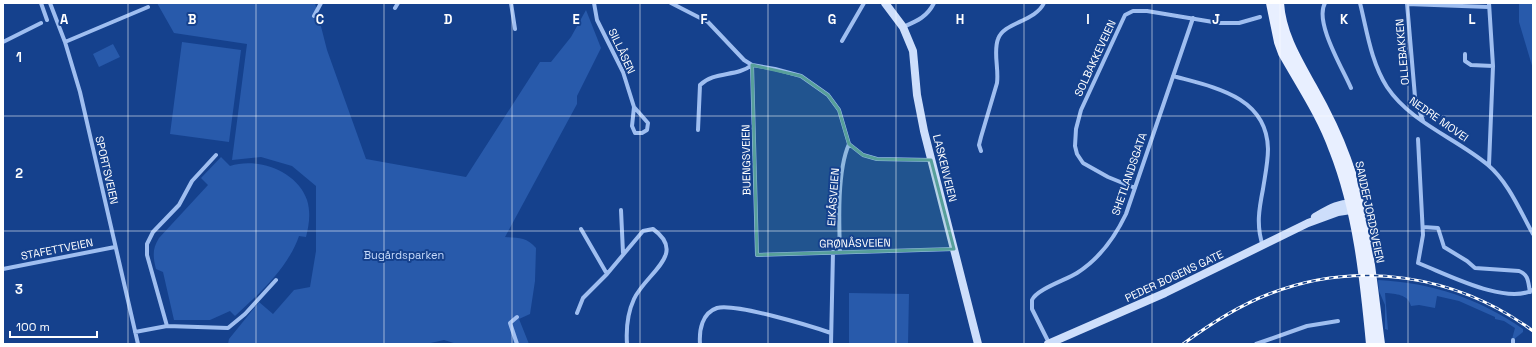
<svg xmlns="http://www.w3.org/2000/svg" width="1536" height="347" viewBox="0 0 1536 347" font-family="'Space Grotesk',sans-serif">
	<rect width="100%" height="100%" fill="#15418d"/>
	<path fill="#285aab" d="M 157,3 L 315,3 L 327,50 L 366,159 L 466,177 L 540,62 L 551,62 L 571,37 L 586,10 L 601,48 L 577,96 L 577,104 L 505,237 C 518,238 527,237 536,248 L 535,281 L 530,314 L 519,319 L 529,344 L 457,344 L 444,340 L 426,344 L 228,344 L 229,339 L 259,302 L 273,314 L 294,290 L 310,287 L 316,251 L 316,186 L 292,166 L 261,157 L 232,160 L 247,44 L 174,33 Z
		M 1519,3 L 1533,3 L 1533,69 L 1519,22 Z
		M 182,42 L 241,50 L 229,142 L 170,134 Z
		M 113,44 L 120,57 L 99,67 L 93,54 Z
		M 221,157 L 230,166 C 258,157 297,171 307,200 C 311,213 309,225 306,237 L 299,236 C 288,268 259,294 235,316 L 230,311 L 210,320 L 174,320 L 163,272 L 156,269 C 153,257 152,249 159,238 L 208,185 L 201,178 Z
		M 1378,280 C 1433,283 1478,298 1523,329 L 1523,332 L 1513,340 L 1512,339 L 1515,328 L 1504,321 L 1495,319 L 1495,317 L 1459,301 L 1437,296 L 1435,308 L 1419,305 L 1411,306 C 1408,294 1396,294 1385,293 L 1388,330 L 1385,329 L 1385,305 L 1379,291 Z
		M 849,293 L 909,294 L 908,344 L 849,344 Z"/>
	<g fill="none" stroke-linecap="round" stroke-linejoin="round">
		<path stroke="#9fbef0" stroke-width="4" d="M 41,3 L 47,20
			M 50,3 L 65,42 L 80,92 L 138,344
			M 511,3 L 515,29
			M 594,3 L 597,20 L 623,72 L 634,107 L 632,126 L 635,133 L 642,133 L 647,130 L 648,123 L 634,107
			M 671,3 L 708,22 L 744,60 L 752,65 L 775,69 L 801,76 L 828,95 L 839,110 L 849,144 L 863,155 L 877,159 L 931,160
			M 1325,3 C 1314,22 1343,69 1351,88
			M 1360,3 C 1367,31 1371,62 1387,87 C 1411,123 1456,138 1488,165 C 1509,183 1520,211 1533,234
			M 1407,3 L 1415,97 L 1423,121
			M 1407,4 L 1489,7
			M 395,8 L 398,3
			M 314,16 L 321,3
			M 903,27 C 917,21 927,17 934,3
			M 842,41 L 864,3
			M 3,42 L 41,23
			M 65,42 L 148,7
			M 1465,54 L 1465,61 L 1471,65 L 1493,66
			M 752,65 L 757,255 L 954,249
			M 1173,76 C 1213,87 1267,96 1268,149 C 1268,162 1265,176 1263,189 C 1259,209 1256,226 1263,246
			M 698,130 L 700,85 C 714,71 737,77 752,65
			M 1418,139 L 1423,235 L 1418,263 C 1447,274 1505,305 1533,290
			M 981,151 L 979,145 L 981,137 L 997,83 C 999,68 993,52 998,39 C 1004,22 1035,22 1044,3
			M 1489,165 L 1493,66 L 1489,3
			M 1135,188 L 1108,177 L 1083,163 L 1077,154 L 1075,146 L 1076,129 L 1081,110 L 1125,15 L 1133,11 L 1147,11 L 1219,23 L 1239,23 L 1260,17
			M 621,210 L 623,253
			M 1423,227 L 1438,228 L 1444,247 L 1467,261 L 1475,268 L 1519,271 C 1529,275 1528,282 1530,292
			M 581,229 L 607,274
			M 840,252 C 839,222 837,171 849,144
			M 3,269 L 115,247
			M 577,313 L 583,298 L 607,274 L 643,231 L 653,229 C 688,254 646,273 634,299 C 628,312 626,329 627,344
			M 517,317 L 510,323 L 517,344
			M 167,326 L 147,255 L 147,244 L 153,232 L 179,205 L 192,181 L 216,155
			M 135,332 L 167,326 L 228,328 L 245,314 L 276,280
			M 1049,343 L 1032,309 L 1032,300 C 1037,289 1066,280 1077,273 C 1099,259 1115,237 1126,214 L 1193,18
			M 700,344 C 699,330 702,313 717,308 C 735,303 811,326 831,333
			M 831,344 L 833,252
			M 1256,344 L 1307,326 L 1338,321
			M 1513,344 L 1513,340"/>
		<path stroke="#cddefb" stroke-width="8" d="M 885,3 L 903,27 L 913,51 L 917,95 L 924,131 L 978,344
			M 1315,217 C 1327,210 1341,201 1356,204
			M 1048,344 L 1165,293 L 1308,223 L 1338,212 L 1351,210 L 1355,207"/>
		<path stroke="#e8efff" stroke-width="10" d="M 1271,3 L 1279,42 L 1283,53 C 1301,85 1322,116 1334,150 C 1358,211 1365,280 1371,344
			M 1279,3 C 1281,34 1297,60 1312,87 C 1325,110 1337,134 1346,159 C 1367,214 1372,285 1380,344"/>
		<g stroke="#fff" stroke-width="3">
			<path id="rail" d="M 1183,344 C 1210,324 1238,306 1269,294 C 1358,259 1457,275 1533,331"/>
		</g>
		<use href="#rail" stroke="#15418d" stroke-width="1.5" stroke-dasharray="4.5" stroke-linecap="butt"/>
	</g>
	<path fill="#579f9a" fill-opacity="0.2" stroke="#579f9a" stroke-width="3" stroke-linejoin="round" d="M 752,65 L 801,76 L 828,95 L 839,110 L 849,144 L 863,155 L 877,159 L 931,160 L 954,249 L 757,255 Z"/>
	<path fill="none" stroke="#fff" stroke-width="1" stroke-opacity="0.55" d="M 128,3 L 128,344M 256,3 L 256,344M 384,3 L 384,344M 512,3 L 512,344M 640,3 L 640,344M 768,3 L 768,344M 896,3 L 896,344M 1024,3 L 1024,344M 1152,3 L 1152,344M 1280,3 L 1280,344M 1408,3 L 1408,344M 3,116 L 1533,116M 3,231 L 1533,231"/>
	<g text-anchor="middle" stroke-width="4" stroke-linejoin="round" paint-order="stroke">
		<g font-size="11" fill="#fff" stroke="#15418d">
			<text transform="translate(622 51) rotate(65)" y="4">SILLÅSEN</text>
			<text transform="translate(1402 52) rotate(-95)" y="4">OLLEBAKKEN</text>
			<text transform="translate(1095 58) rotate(-65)" y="4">SOLBAKKEVEIEN</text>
			<text transform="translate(1439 119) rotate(35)" y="4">NEDRE MOVEI</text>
			<text transform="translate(746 160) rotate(-91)" y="4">BUENGSVEIEN</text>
			<text transform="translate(945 168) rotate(76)" y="4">LASKENVEIEN</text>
			<text transform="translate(107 170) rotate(77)" y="4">SPORTSVEIEN</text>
			<text transform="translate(1129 174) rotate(-71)" y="4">SHETLANDSGATA</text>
			<text transform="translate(833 197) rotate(-86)" y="4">EIKÅSVEIEN</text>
			<text transform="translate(1370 212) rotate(78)" y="4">SANDEFJORDSVEIEN</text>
			<text transform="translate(855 243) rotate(-1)" y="4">GRØNÅSVEIEN</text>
			<text transform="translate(57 249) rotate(-11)" y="4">STAFETTVEIEN</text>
			<text transform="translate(1174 276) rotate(-25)" y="4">PEDER BOGENS GATE</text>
		</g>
		<g font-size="11" fill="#c6dafb" stroke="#15418d">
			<text x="404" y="259">Bugårdsparken</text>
		</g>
	</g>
	<g font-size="13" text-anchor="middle" font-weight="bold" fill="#fff" stroke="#15418d" stroke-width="4" stroke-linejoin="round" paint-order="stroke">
		<text x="64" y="24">A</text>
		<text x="192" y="24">B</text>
		<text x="320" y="24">C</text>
		<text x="448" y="24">D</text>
		<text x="576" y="24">E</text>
		<text x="704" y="24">F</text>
		<text x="832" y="24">G</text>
		<text x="960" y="24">H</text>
		<text x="1088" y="24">I</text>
		<text x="1216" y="24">J</text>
		<text x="1344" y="24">K</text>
		<text x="1472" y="24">L</text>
		<text x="19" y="62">1</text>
		<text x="19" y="178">2</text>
		<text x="19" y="294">3</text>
	</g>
	<rect width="1536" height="347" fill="none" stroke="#ffffff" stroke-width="8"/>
	<path d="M10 331v6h87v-6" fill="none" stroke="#ffffff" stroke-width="2"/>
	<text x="16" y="331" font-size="12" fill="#ffffff" stroke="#15418d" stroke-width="3" paint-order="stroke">100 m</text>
</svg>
